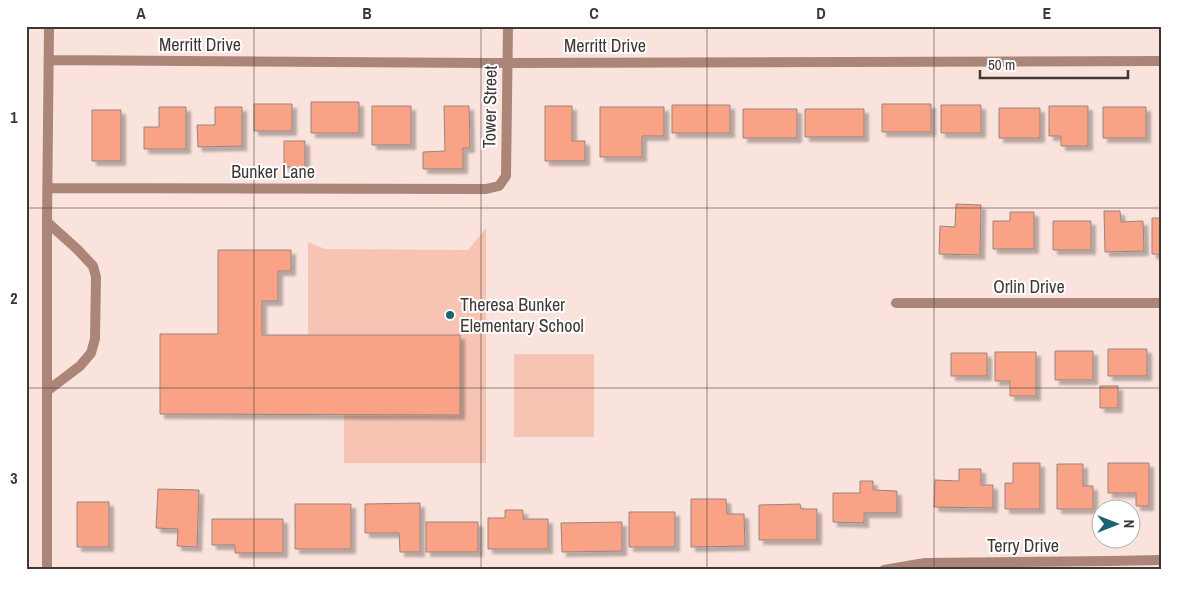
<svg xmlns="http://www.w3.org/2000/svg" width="1188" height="596" viewBox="0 0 1188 596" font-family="'Archivo Narrow',sans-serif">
	<defs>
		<filter id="shadow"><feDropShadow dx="4.5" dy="4.5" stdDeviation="1" flood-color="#0004"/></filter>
	</defs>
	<rect width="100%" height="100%" fill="#fae3dc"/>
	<path fill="#f7c4b4" d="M 486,228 L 486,463 L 344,463 L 344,415 L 459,335 L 308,335 L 308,242 L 325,249 L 468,250 Z
		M 514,354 L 594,354 L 594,437 L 514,437 Z"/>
	<path fill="#f9a285" stroke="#99857f" filter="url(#shadow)" d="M 311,102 L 359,102 L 359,133 L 311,133 Z
		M 254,104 L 292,104 L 292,131 L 254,131 Z
		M 882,104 L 931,104 L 931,132 L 882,132 Z
		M 672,105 L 730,105 L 730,133 L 672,133 Z
		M 941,105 L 981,105 L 981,133 L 941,133 Z
		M 372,106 L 411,106 L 411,145 L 372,145 Z
		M 444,106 L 469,106 L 470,148 L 463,148 L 463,169 L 423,169 L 423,152 L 445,151 Z
		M 545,106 L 572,106 L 572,141 L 585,141 L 585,161 L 545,161 Z
		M 1049,106 L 1088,106 L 1088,146 L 1061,146 L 1061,136 L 1049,136 Z
		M 159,107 L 186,107 L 186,149 L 144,149 L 144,127 L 159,127 Z
		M 215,107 L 242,107 L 242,146 L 198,147 L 197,125 L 215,125 Z
		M 600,107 L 664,107 L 664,136 L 642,136 L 642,157 L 600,157 Z
		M 1103,107 L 1146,107 L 1146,138 L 1103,138 Z
		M 999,108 L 1040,108 L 1040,138 L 999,138 Z
		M 743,109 L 797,109 L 797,138 L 743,138 Z
		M 805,109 L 864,109 L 864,137 L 805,137 Z
		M 92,110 L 121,110 L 121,161 L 92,161 Z
		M 284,141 L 305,141 L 305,167 L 284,167 Z
		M 956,204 L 981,205 L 980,255 L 939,254 L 940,226 L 955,227 Z
		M 1104,211 L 1120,211 L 1121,222 L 1143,221 L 1144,251 L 1105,252 Z
		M 1010,212 L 1034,212 L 1034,249 L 993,249 L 993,221 L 1010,221 Z
		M 1152,218 L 1162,218 L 1162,254 L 1152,254 Z
		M 1053,221 L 1091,221 L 1091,250 L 1053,250 Z
		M 218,250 L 291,250 L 291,271 L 278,271 L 278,301 L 262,301 L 262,335 L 460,335 L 460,415 L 160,414 L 160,334 L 218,334 Z
		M 1108,349 L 1147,349 L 1147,376 L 1108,376 Z
		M 1055,351 L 1093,351 L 1093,380 L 1055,380 Z
		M 995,352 L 1036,352 L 1036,396 L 1010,396 L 1010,381 L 995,381 Z
		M 951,353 L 987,353 L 987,376 L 951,376 Z
		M 1100,386 L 1118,386 L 1118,408 L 1100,408 Z
		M 1013,463 L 1040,463 L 1040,509 L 1005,509 L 1005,483 L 1013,483 Z
		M 1108,463 L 1149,463 L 1149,506 L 1136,506 L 1136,493 L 1108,493 Z
		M 1057,464 L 1083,464 L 1083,486 L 1093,486 L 1093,509 L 1057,509 Z
		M 959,469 L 981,469 L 981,485 L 993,485 L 993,508 L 934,507 L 935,480 L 959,481 Z
		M 860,481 L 873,481 L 873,490 L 897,491 L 897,513 L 864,513 L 864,523 L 833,522 L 833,493 L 860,493 Z
		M 158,489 L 199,490 L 197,547 L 177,546 L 178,529 L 156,528 Z
		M 691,499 L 726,499 L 727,514 L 744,514 L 745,546 L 691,547 Z
		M 77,502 L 109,502 L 109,547 L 77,547 Z
		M 420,503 L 420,552 L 400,552 L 399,533 L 365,533 L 365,504 Z
		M 295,504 L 351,504 L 351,549 L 295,549 Z
		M 800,504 L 801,509 L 817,509 L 817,540 L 759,540 L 759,505 Z
		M 505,510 L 523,510 L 523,519 L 548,519 L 548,549 L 488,549 L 488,518 L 505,518 Z
		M 629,512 L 675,512 L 675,547 L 629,547 Z
		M 212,519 L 283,519 L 283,553 L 235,553 L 235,545 L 212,545 Z
		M 426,522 L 478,522 L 478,552 L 426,552 Z
		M 622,522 L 622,551 L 562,552 L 561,523 Z"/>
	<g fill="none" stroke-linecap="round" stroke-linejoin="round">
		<path stroke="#ab8578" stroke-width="10" d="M 47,222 L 77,249 L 93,266 L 96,277 L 95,339 L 91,353 L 80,366 L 47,391"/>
		<path stroke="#ab8578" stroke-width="10" d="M 49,60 L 486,63 L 1162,61
			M 48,188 L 486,189 L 499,186 L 506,176 L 508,26
			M 896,303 L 1162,303
			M 47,570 L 47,222 L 49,26
			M 884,570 L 925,563 L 1109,561 L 1162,560"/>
	</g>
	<path fill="none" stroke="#403835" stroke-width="1" stroke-opacity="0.55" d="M 254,26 L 254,570M 481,26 L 481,570M 707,26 L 707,570M 934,26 L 934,570M 26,208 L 1162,208M 26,388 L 1162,388"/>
	<circle fill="#1b6471" stroke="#fff" stroke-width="2" cx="450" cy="315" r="5"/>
	<g text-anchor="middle" stroke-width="4" stroke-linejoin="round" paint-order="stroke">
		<g font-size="18" fill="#403835" stroke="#fff">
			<text x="200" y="51">Merritt Drive</text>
			<text x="605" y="52">Merritt Drive</text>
			<text transform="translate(490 107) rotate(-89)" y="6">Tower Street</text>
			<text x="273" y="178">Bunker Lane</text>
			<text x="1029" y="293">Orlin Drive</text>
			<text x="1023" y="552">Terry Drive</text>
		</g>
		<g font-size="18" fill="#403835" stroke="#fff" text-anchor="start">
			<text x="460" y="311">Theresa Bunker<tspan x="460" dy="21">Elementary School</tspan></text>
		</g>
	</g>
	<rect width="1188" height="596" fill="none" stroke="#ffffff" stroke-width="55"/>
	<g transform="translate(1116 524) rotate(90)"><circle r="24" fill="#ffffff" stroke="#b3afae"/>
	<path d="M0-4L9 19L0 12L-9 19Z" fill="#1b6471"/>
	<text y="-8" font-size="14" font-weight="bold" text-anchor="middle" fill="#403835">N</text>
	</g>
	<path d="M980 70v8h148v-8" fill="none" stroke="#403835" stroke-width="2.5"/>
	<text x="988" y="70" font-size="15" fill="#403835" stroke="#ffffff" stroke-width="4" paint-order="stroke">50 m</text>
	<rect x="28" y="28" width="1132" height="540" fill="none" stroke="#403835" stroke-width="2"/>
	<g font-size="16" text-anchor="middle" font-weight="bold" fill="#403835">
		<text x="141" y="19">A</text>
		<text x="367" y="19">B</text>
		<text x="594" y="19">C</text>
		<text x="821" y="19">D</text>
		<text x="1047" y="19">E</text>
		<text x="14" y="123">1</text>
		<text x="14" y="304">2</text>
		<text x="14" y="484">3</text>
	</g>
</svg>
